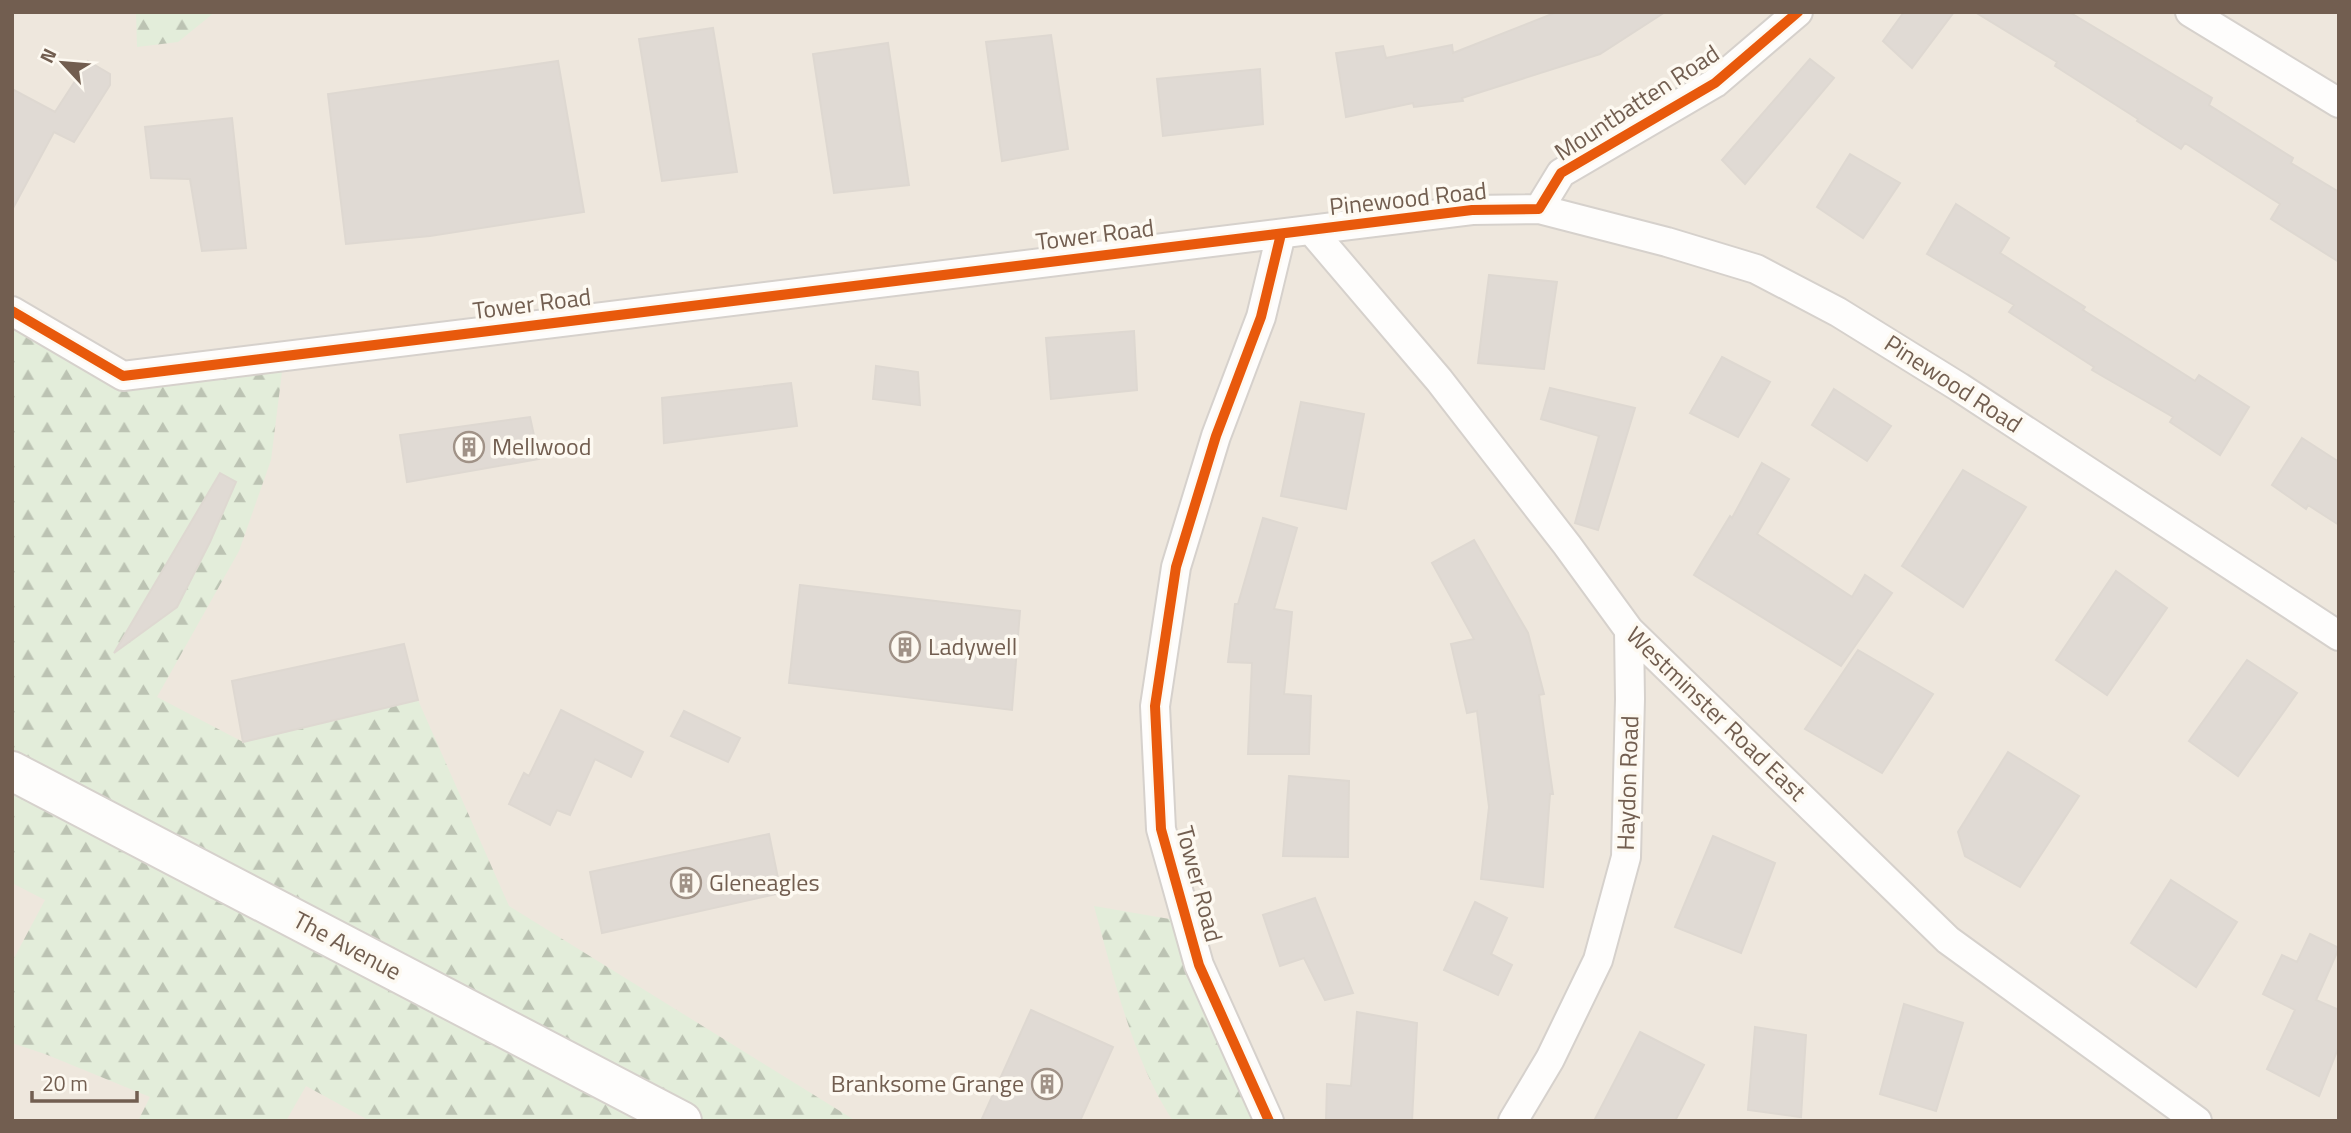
<svg xmlns="http://www.w3.org/2000/svg" width="2351" height="1133" viewBox="0 0 2351 1133" font-family="'Titillium Web',sans-serif">
	<defs>
		<pattern id="forest-firs" width="22" height="20" patternUnits="userSpaceOnUse" patternTransform="scale(1.75)"><rect width="22" height="20" fill="#e3edda"/><path d="M5 1l3.5 6h-7zM16 11l3.5 6h-7z" fill="#bcc3b3"/></pattern>
	</defs>
	<rect width="100%" height="100%" fill="#f6f4ee"/>
	<path fill="#eee7dd" d="M 12,12 L 2339,12 L 2339,1121 L 12,1121 Z"/>
	<path fill="url(#forest-firs)" d="M 136,12 L 215,12 L 178,42 L 137,47 Z
		M 12,311 L 123,376 L 284,356 L 271,460 L 239,551 L 157,697 L 243,742 L 418,700 L 509,906 L 856,1121 L 370,1121 L 306,1086 L 286,1121 L 138,1121 L 150,1097 L 45,1054 L 12,1043 L 12,962 L 45,900 L 12,883 Z
		M 1094,906 L 1187,922 L 1269,1121 L 1173,1121 C 1133,1061 1113,975 1094,906 Z"/>
	<path fill="#e0dad4" stroke="#ded8d1" stroke-width="2" d="M 1557,12 L 1665,12 L 1600,54 L 1462,98 L 1463,101 L 1414,107 L 1413,103 L 1346,117 L 1336,53 L 1383,46 L 1386,58 L 1452,45 L 1453,53 Z
		M 1904,12 L 1954,12 L 1912,68 L 1883,41 Z
		M 1975,12 L 2069,12 L 2212,98 L 2209,105 L 2293,158 L 2291,163 L 2339,192 L 2339,262 L 2271,219 L 2280,204 L 2185,143 L 2181,149 L 2137,121 L 2138,119 L 2055,66 L 2057,62 Z
		M 713,28 L 737,172 L 662,181 L 639,39 Z
		M 1051,35 L 1068,149 L 1002,161 L 986,42 Z
		M 888,43 L 909,185 L 834,193 L 813,54 Z
		M 1810,59 L 1834,78 L 1745,184 L 1722,160 Z
		M 88,61 L 110,74 L 110,85 L 74,142 L 54,132 L 12,210 L 12,89 L 55,112 Z
		M 558,61 L 584,212 L 430,236 L 346,244 L 328,94 Z
		M 1260,69 L 1263,124 L 1163,136 L 1157,79 Z
		M 232,118 L 246,248 L 202,251 L 190,179 L 151,178 L 145,127 Z
		M 1850,154 L 1900,183 L 1863,238 L 1817,207 Z
		M 1956,204 L 2009,238 L 2000,253 L 2085,307 L 2083,310 L 2195,381 L 2199,375 L 2249,407 L 2220,455 L 2170,422 L 2173,417 L 2092,370 L 2094,367 L 2009,312 L 2014,305 L 1927,254 Z
		M 1489,275 L 1557,282 L 1544,369 L 1478,363 Z
		M 1134,331 L 1137,390 L 1051,399 L 1046,338 Z
		M 1722,357 L 1770,382 L 1738,437 L 1690,413 Z
		M 876,366 L 918,372 L 920,405 L 873,399 Z
		M 791,383 L 797,426 L 664,443 L 662,398 Z
		M 1550,388 L 1635,408 L 1598,530 L 1575,523 L 1599,436 L 1541,419 Z
		M 1834,389 L 1891,426 L 1867,461 L 1812,425 Z
		M 1301,402 L 1364,414 L 1346,509 L 1281,496 Z
		M 530,417 L 539,459 L 407,482 L 400,435 Z
		M 2302,438 L 2339,462 L 2339,525 L 2308,505 L 2306,509 L 2272,485 Z
		M 1762,463 L 1789,479 L 1757,534 L 1852,597 L 1865,575 L 1892,593 L 1841,666 L 1694,575 L 1730,516 L 1732,518 Z
		M 1963,470 L 2026,507 L 1963,607 L 1902,566 Z
		M 220,473 L 236,482 L 210,542 L 177,607 L 114,653 Z
		M 1263,518 L 1297,528 L 1274,609 L 1292,612 L 1284,694 L 1311,696 L 1309,754 L 1248,754 L 1252,663 L 1228,662 L 1235,604 L 1238,604 Z
		M 1474,540 L 1528,633 L 1544,694 L 1539,695 L 1553,794 L 1550,794 L 1543,887 L 1481,879 L 1489,807 L 1477,711 L 1467,713 L 1451,644 L 1474,639 L 1432,563 Z
		M 2116,571 L 2167,608 L 2107,695 L 2056,660 Z
		M 800,585 L 1020,611 L 1012,710 L 789,683 Z
		M 404,644 L 418,700 L 243,742 L 232,681 Z
		M 1858,650 L 1933,694 L 1882,773 L 1805,729 Z
		M 2247,660 L 2297,693 L 2238,776 L 2189,741 Z
		M 561,710 L 643,752 L 631,777 L 595,759 L 570,815 L 557,810 L 550,825 L 509,804 L 524,773 L 529,776 Z
		M 684,711 L 740,738 L 728,762 L 671,736 Z
		M 2008,752 L 2079,796 L 2020,887 L 1965,856 L 1958,832 Z
		M 1289,776 L 1349,781 L 1348,857 L 1283,856 Z
		M 769,834 L 781,893 L 602,933 L 590,872 Z
		M 1713,836 L 1775,863 L 1741,953 L 1675,927 Z
		M 2171,880 L 2237,922 L 2196,987 L 2131,943 Z
		M 1315,898 L 1353,993 L 1325,1000 L 1304,958 L 1280,966 L 1263,915 Z
		M 1475,902 L 1507,918 L 1491,954 L 1512,965 L 1498,995 L 1444,970 Z
		M 2310,934 L 2339,948 L 2316,1000 L 2339,1010 L 2339,1046 L 2319,1096 L 2267,1069 L 2295,1010 L 2263,994 L 2282,955 L 2297,962 Z
		M 1904,1004 L 1963,1023 L 1936,1111 L 1880,1094 Z
		M 1031,1010 L 1113,1047 L 1080,1121 L 981,1121 Z
		M 1357,1012 L 1417,1023 L 1412,1121 L 1326,1121 L 1327,1084 L 1351,1086 Z
		M 1755,1027 L 1806,1035 L 1801,1117 L 1748,1110 Z
		M 1640,1032 L 1704,1065 L 1675,1121 L 1594,1121 Z"/>
	<g fill="none" stroke-linecap="round" stroke-linejoin="round">
		<g stroke="#d6d1cc" stroke-width="32">
			<path id="street" d="M 2190,12 L 2339,103
				M 1539,209 L 1561,173 L 1715,83 L 1798,12
				M 1312,231 L 1439,380 L 1567,545 L 1629,630 L 1948,940 L 2197,1121
				M 12,311 L 123,376 L 1472,210 L 1539,209 L 1667,242 L 1756,269 L 1838,312 L 1959,387 L 2339,636
				M 1269,1121 L 1199,965 L 1161,829 L 1155,706 L 1176,567 L 1216,436 L 1261,317 L 1281,234
				M 1513,1121 L 1550,1059 L 1598,960 L 1626,857 L 1630,699 L 1629,630"/>
		</g>
		<g stroke="#d6d1cc" stroke-width="42">
			<path id="secondary" d="M 12,771 L 682,1121"/>
		</g>
		<use href="#street" stroke="#fefdfc" stroke-width="28"/>
		<use href="#secondary" stroke="#fefdfc" stroke-width="38"/>
		<g stroke="#fdf9f1" stroke-width="15">
			<path id="cycleway" d="M 12,311 L 123,376 L 1472,210 L 1539,209 L 1561,173 L 1715,83 L 1798,12
				M 1269,1121 L 1199,965 L 1161,829 L 1155,706 L 1176,567 L 1216,436 L 1261,317 L 1281,234"/>
		</g>
		<use href="#cycleway" stroke="#e8590c" stroke-width="10"/>
	</g>
	<defs>
		<g id="building-ring" transform="scale(1.575)"><circle r="9.5" fill="#fdf9f1" stroke="#a09287" stroke-width="1.5"/><path d="M-4-6H4V6H1V3H-1V6H-4ZM-2.5-4.3h1.7v1.8h-1.7ZM.8-4.3h1.7v1.8H.8ZM-2.5-1h1.7V.8h-1.7ZM.8-1h1.7V.8H.8Z" fill="#a09287"/></g>
	</defs>
	<g fill-rule="evenodd">
		<use href="#building-ring" x="469" y="447"/>
		<use href="#building-ring" x="905" y="647"/>
		<use href="#building-ring" x="686" y="883"/>
		<use href="#building-ring" x="1047" y="1084"/>
	</g>
	<g text-anchor="middle" stroke-width="7" stroke-linejoin="round" paint-order="stroke">
		<g font-size="24" fill="#725e50" stroke="#fdf9f1">
			<text transform="translate(1637 103) rotate(-33)" y="8">Mountbatten Road</text>
			<text transform="translate(1408 199) rotate(-6)" y="8">Pinewood Road</text>
			<text transform="translate(1095 235) rotate(-7)" y="8">Tower Road</text>
			<text transform="translate(532 304) rotate(-7)" y="8">Tower Road</text>
			<text transform="translate(1953 384) rotate(33)" y="8">Pinewood Road</text>
			<text transform="translate(1716 714) rotate(44)" y="8">Westminster Road East</text>
			<text transform="translate(1628 783) rotate(-88)" y="8">Haydon Road</text>
			<text transform="translate(1199 884) rotate(75)" y="8">Tower Road</text>
			<text transform="translate(347 946) rotate(28)" y="8">The Avenue</text>
		</g>
		<g font-size="24" fill="#725e50" stroke="#fdf9f1" text-anchor="start">
			<text x="492" y="455">Mellwood</text>
			<text x="928" y="655">Ladywell</text>
			<text x="709" y="891">Gleneagles</text>
			<text x="1024" y="1092" text-anchor="end">Branksome Grange</text>
		</g>
	</g>
	<rect width="2351" height="1133" fill="none" stroke="#725e50" stroke-width="28"/>
	<g transform="translate(63 63) rotate(296)" stroke="#fdf9f1" stroke-width="5" paint-order="stroke">
	<path d="M0-5L12 26L0 18L-12 26Z" fill="#725e50"/>
	<text y="-10" font-size="19" font-weight="bold" text-anchor="middle" fill="#725e50">N</text>
	</g>
	<path d="M32 1091v10h105v-10" fill="none" stroke="#725e50" stroke-width="3.5"/>
	<text x="42" y="1091" font-size="21" fill="#725e50" stroke="#fdf9f1" stroke-width="5" paint-order="stroke">20 m</text>
</svg>
